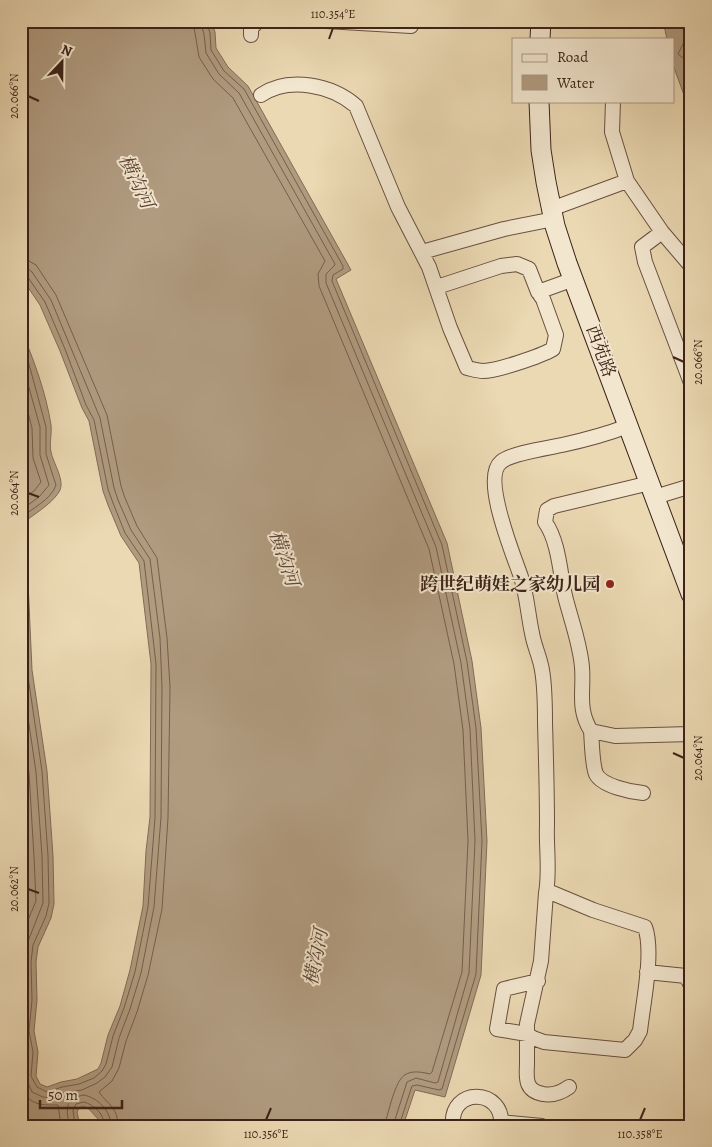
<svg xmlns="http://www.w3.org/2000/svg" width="712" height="1147" viewBox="0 0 712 1147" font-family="Alegreya,'Noto Serif SC',serif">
	<rect width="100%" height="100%" fill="#ebd9b3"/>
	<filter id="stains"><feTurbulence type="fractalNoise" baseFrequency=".004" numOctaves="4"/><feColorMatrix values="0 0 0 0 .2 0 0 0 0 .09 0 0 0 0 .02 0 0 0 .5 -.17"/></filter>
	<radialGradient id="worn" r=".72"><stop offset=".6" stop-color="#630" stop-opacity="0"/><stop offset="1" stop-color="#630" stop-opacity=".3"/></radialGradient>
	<path fill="#b09b7f" stroke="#826b56" d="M 21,21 L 211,21 L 215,32 L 216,48 L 228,67 L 248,86 L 351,270 L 336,279 L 447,543 L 472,661 L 481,728 L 487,841 L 481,975 L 445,1097 L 415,1090 L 403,1126 L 100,1126 L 99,1120 L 89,1109 L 83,1106 L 79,1108 L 77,1112 L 80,1126 L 21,1126 L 21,575 L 28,582 L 32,670 L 47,771 L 53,856 L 54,904 L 51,918 L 38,947 L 36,962 L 37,1000 L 34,1031 L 38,1052 L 36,1076 L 40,1084 L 47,1087 L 61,1082 L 77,1079 L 98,1069 L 101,1063 L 108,1035 L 120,1006 L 130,970 L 143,906 L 146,851 L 150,817 L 151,664 L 139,563 L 121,536 L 108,505 L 103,491 L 89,421 L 82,408 L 60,351 L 40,305 L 21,277 Z
		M 663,21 L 691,21 L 691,114 L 673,65 L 673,39 L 667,39 Z
		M 21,330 C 34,360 46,393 51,425 C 52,434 49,443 51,452 C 53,463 66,481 59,492 C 50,506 33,514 21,525 Z"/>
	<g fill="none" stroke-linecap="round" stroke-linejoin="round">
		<path stroke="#765e4c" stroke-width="1" d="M 193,21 L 199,57 L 213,79 L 233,98 L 325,261 L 318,274 L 319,286 L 429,549 L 454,664 L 463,730 L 468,841 L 462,972 L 432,1072 L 430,1074 C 402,1067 399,1078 391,1102 C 389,1110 386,1118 385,1126
			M 200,21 L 204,34 L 206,53 L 219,74 L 239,93 L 335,264 L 334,266 L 326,274 L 326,283 L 436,547 L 461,663 L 470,729 L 475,841 L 469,973 L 438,1082 L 435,1083 L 416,1078 L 407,1082 L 393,1126
			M 206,21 L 210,33 L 211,50 L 224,71 L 244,89 L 343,266 L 343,269 L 333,275 L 332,281 L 442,545 L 467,662 L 476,728 L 482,841 L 476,974 L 442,1089 L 439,1090 L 417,1085 L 412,1086 L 399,1126
			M 682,21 L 685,40 L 678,54 L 691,64
			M 21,260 L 29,261 L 36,265 L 56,295 L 107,415 L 121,486 L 125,498 L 137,526 L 157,558 L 167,638 L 170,687 L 168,818 L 162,909 L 148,975 L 137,1012 L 126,1041 L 119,1068 L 112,1081 L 99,1092 C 108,1105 118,1107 118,1126
			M 21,268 L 27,268 L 32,272 L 51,300 L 100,418 L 114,488 L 118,500 L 131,530 L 150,559 L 160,638 L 162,687 L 161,817 L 154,907 L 141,973 L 130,1009 L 119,1038 L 112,1067 L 105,1077 L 97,1083 L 82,1090 L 64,1093 L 50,1098 L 43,1097 L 32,1092 L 25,1076 L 27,1052 L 23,1032 L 25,1000 L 25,962 L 27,944 L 43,903 L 42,856 L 36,772 L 21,670
			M 21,274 L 27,276 L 45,302 L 65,349 L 86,405 L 94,420 L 108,489 L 113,503 L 125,533 L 144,561 L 156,664 L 155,818 L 148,907 L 135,972 L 124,1008 L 113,1036 L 106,1064 L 102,1071 L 94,1078 L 79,1084 L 62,1087 L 47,1092 L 37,1087 L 31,1076 L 33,1052 L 29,1031 L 32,1000 L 31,962 L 33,945 L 46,916 L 49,903 L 48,856 L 42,771 L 27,670 L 23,585 L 21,581
			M 21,343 L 27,357 L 46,427 L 46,454 L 56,485 C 51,500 32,508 21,518
			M 21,359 L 40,427 L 40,455 L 49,485 L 39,497 L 21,510
			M 21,385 L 32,428 L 33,458 L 41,482 L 34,491 L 21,500
			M 21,723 L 29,773 L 34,857 L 36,901 L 21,937
			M 21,1088 C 30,1106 42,1105 58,1105 L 61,1126
			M 69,1126 C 67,1110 63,1098 84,1095 C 98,1098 111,1111 111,1126
			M 75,1126 L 73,1110 L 76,1104 L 84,1102 C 94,1105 105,1114 104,1126"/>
		<g stroke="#685040" stroke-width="16">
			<path id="street" d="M 326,21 L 411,26 L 414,21
				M 251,35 L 251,28 L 258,21
				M 261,95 C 289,76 332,85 356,106 L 398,207 L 429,267 L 450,328 L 467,368 C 472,369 478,371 483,371 C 497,371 541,356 553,349 L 556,335 L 543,299 L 538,292 L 529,269 L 517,264 L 501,266 L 437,287
				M 613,101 L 612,132 L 627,181 L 662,232 L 691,266
				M 551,209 L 627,181
				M 662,232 L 642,247 L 645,262 L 691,383
				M 422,252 L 504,229 L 554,219
				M 538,292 L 574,279
				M 650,483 L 554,506 L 547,510 L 545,522 C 559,542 560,573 565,596 C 571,620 580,643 582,667 C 584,691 577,709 591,731 L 615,736 L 691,734
				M 655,497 L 691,486
				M 591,731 C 592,742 592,764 596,774 C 602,786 631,792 643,793
				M 550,892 L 593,910 L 645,927 C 654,952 643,1003 640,1031 L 635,1040 L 625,1050 L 544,1042 L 533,1038 L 527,1034 L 527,1024 L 541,961 L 546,893 Z
				M 546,893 C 550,870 546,848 547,825 C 547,791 546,757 545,723 C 545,705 545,687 542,670 C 540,657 534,646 532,633 C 528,615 527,595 521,577 C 514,556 481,478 501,462 C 511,453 548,448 562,445 C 585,440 607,434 628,426
				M 647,972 L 686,976 L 691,985
				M 538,981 L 504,989 L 497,1029 L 527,1034 C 527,1044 527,1054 527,1065 C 526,1080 526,1091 543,1094 C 553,1096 562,1092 569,1087
				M 501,1122 L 542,1126
				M 453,1126 C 449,1086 505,1088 501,1126"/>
		</g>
		<g stroke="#3d2219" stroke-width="21">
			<path id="secondary" d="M 540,39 L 541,21
				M 539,101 L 541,150 L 546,182 L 555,226 L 567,263 L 691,594"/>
		</g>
		<use href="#street" stroke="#f2e6ce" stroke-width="14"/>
		<use href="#secondary" stroke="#f2e6ce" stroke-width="19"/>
	</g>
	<path fill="none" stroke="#3d2219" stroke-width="2" d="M 329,39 L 333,28M 28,96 L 39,101M 673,357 L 684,362M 28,493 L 39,497M 673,753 L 684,758M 28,889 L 39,893M 266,1120 L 271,1108M 640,1120 L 645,1108"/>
	<circle fill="#8f2418" stroke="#f2e6ce" stroke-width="2" cx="610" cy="584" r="5"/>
	<g text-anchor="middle" stroke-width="4" stroke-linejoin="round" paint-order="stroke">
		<g font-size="18" fill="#3d2219" stroke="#f2e6ce">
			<text transform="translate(601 351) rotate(70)" y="6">西苑路</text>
		</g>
		<g font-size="18" font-weight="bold" fill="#3d2219" stroke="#f2e6ce" text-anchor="end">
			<text x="600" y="590">跨世纪萌娃之家幼儿园</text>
		</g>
		<g font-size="19" font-style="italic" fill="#604638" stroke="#f2e6ce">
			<text transform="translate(137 181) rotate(65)" y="7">横沟河</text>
			<text transform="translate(285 558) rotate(72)" y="7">横沟河</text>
			<text transform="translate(315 957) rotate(-79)" y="7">横沟河</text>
		</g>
	</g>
	<rect width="712" height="1147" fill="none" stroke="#ebd9b3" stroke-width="55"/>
	<rect x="512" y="38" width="162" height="65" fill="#f2e6ce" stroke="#aa9886"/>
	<rect x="522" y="54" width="25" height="8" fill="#f2e6ce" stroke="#aa9886"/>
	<text x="557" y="62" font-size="15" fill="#3d2219">Road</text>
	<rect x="522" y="75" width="25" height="15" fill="#b09b7f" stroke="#aa9886"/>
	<text x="557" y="88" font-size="15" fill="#3d2219">Water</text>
	<g transform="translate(62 62) rotate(22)" stroke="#f2e6ce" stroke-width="4" paint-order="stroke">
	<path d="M0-4L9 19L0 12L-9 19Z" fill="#3d2219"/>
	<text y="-8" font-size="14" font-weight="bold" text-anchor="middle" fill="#3d2219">N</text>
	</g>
	<path d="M40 1100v8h82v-8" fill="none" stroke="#3d2219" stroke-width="2.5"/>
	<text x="48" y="1100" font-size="15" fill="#3d2219" stroke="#f2e6ce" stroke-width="4" paint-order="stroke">50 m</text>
	<rect x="28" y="28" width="656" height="1092" fill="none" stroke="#3d2219" stroke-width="2"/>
	<g font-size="12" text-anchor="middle" fill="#3d2219">
		<text x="333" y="18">110.354°E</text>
		<text transform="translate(14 96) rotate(-90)" y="4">20.066°N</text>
		<text transform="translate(698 362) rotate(-90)" y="4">20.066°N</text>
		<text transform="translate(14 493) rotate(-90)" y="4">20.064°N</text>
		<text transform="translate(698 758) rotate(-90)" y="4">20.064°N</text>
		<text transform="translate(14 889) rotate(-90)" y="4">20.062°N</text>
		<text x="266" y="1138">110.356°E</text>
		<text x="640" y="1138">110.358°E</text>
	</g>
	<rect width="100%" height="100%" filter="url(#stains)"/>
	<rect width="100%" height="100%" fill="url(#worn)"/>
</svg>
